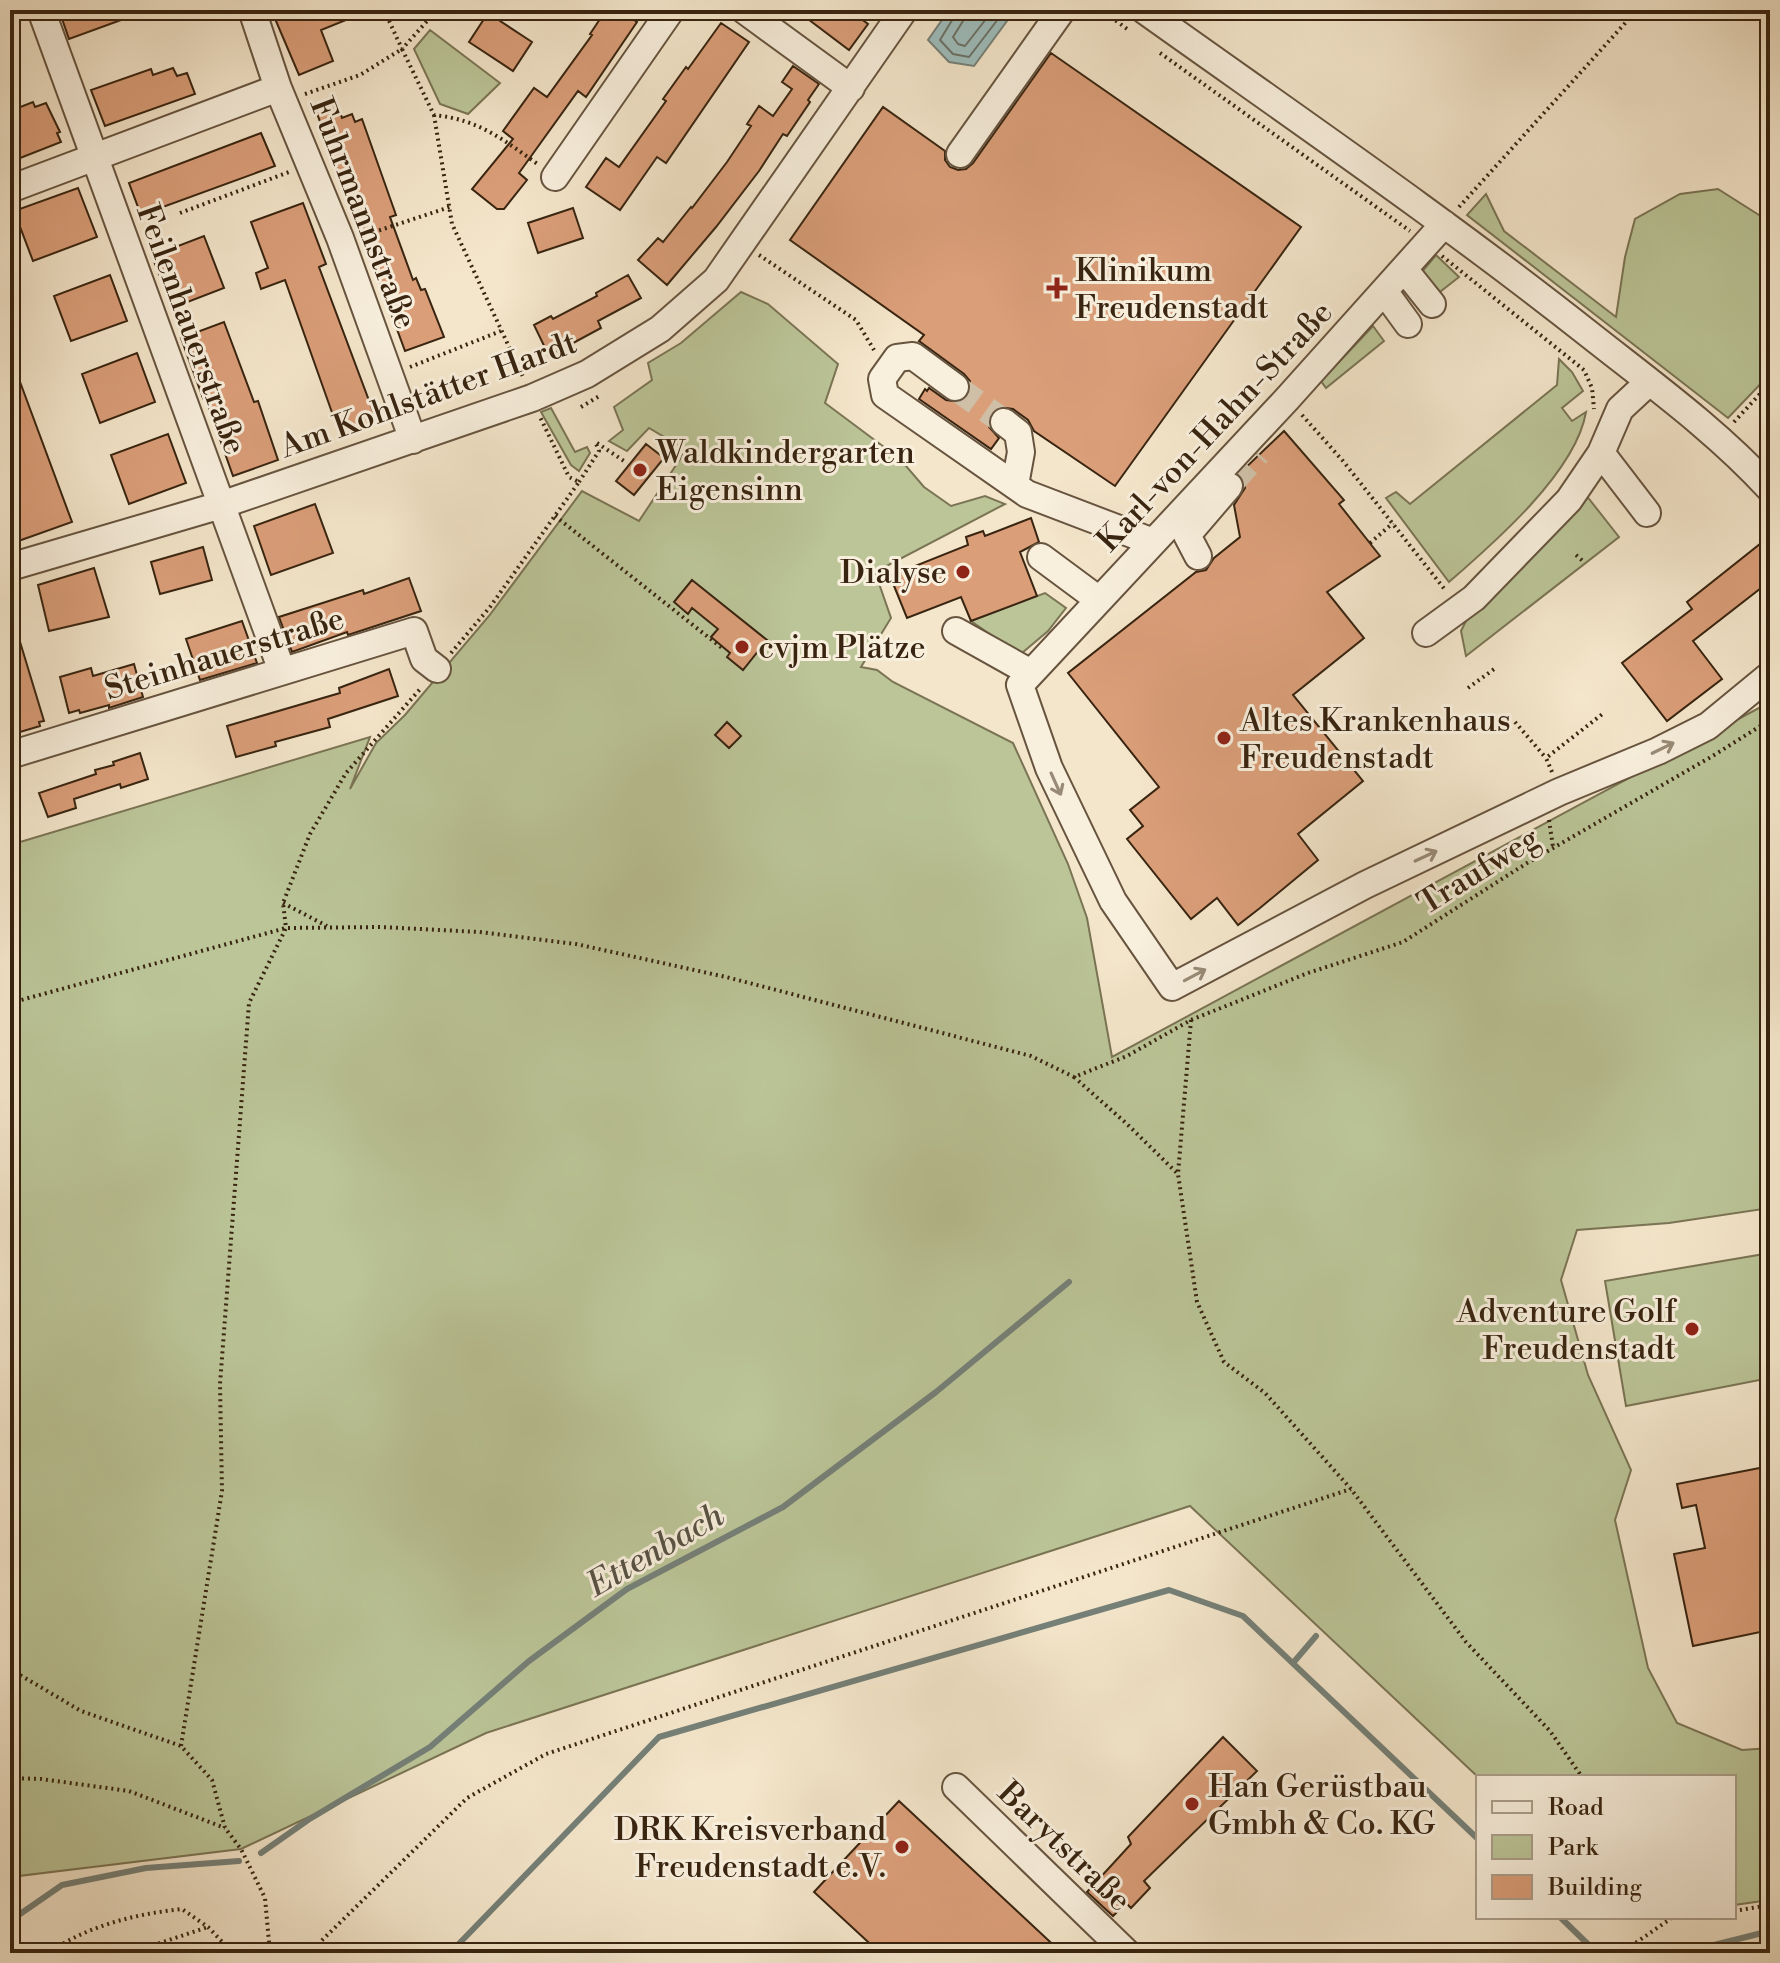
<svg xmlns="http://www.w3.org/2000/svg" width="1780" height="1963" viewBox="0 0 1780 1963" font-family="'Libre Bodoni',serif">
	<rect width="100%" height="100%" fill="#f4e6cb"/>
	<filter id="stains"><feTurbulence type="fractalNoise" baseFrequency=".0025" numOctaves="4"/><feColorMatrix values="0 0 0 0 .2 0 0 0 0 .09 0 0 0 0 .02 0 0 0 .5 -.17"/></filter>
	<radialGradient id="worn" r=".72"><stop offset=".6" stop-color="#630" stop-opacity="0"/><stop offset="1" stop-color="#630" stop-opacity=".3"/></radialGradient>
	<path fill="#bbc598" stroke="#7a7454" stroke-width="2" d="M 430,30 L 500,83 L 468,114 L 440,104 L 414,49 Z
		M 1718,189 L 1770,222 L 1770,374 L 1728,418 L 1467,215 L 1486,194 L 1504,231 L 1616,317 L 1625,257 L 1635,219 L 1680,194 Z
		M 1436,255 L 1459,277 L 1436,295 L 1420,274 Z
		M 741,292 L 768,304 L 838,364 L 825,403 L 900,459 L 924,487 L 951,506 L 985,496 L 1005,504 L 875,572 L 891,618 L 861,667 L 877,670 L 893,682 L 1013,743 L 1068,864 L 1087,918 L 1112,1057 L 1770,702 L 1770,1208 L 1669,1223 L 1577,1230 L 1561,1280 L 1588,1375 L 1631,1470 L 1615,1520 L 1648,1668 L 1677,1723 L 1742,1750 L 1770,1748 L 1770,1900 L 1734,1905 L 1734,1777 L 1478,1777 L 1190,1506 L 486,1733 L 241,1849 L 10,1877 L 10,845 L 370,737 L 350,789 L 376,743 L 405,715 L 489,616 L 582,491 L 639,521 L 686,450 L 649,428 L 627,451 L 609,441 L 623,430 L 614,407 L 652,380 L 648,363 L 681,343 Z
		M 1373,326 L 1384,341 L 1326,388 L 1321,381 Z
		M 1559,359 L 1572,372 L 1583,391 L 1562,408 L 1572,421 L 1586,412 C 1576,472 1494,543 1449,582 L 1386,498 L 1396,492 L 1410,504 L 1557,385 Z
		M 551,408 L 575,452 L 587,447 L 590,453 L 579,471 L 571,465 L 541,412 Z
		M 1586,495 L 1619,537 L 1466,656 L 1461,631 L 1466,621 L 1520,567 Z
		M 1045,593 L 1066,608 L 1048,631 L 1022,653 L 1004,644 L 971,621 Z
		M 1770,1253 L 1770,1378 L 1626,1406 L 1605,1281 Z"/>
	<path fill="#9ebebe" stroke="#758078" stroke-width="2" d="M 949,10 L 1015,10 L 974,66 L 949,62 L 928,40 Z"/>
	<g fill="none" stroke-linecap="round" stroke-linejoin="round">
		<path stroke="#6b7167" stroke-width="2" d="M 955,10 L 954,17 L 940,40 L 953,54 L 969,57 L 1005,10
			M 965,10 L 963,21 L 953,37 L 958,44 L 965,46 L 993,10"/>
		<path stroke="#758078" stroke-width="6" d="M 1293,1663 L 1316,1636
			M 261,1853 L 308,1820 L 430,1747 L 529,1661 L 627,1589 L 783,1507 L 936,1392 L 1069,1282
			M 1560,1917 L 1597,1953
			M 10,1921 L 62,1885 L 146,1868 L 239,1861
			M 450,1953 L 659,1737 L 1169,1590 L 1243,1616 L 1478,1839
			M 1682,1953 L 1770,1931"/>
	</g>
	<path fill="#da9e79" stroke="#382410" stroke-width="2" d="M 59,10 L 143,10 L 143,12 L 69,39 Z
		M 283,10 L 368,10 L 368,11 L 321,30 L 333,61 L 299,75 L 273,14 Z
		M 606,10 L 620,10 L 637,22 L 586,97 L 578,91 L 519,173 L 527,180 L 504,209 L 497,209 L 472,189 L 513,139 L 503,131 L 534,88 L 547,97 L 592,35 L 590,34 Z
		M 796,10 L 849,10 L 868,24 L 849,50 Z
		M 488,13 L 532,42 L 513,71 L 469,42 Z
		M 721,23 L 749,42 L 666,163 L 657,157 L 620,210 L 586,187 L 606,158 L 619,167 L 666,101 L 663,99 L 686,67 L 688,69 Z
		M 1051,53 L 1301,227 L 1115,486 L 1034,431 L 1028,420 L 1013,409 L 999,407 L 991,413 L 989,427 L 999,438 L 991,449 L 919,399 L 925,389 L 927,391 L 929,388 L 946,400 L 961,402 L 968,396 L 970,381 L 964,374 L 919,341 L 924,335 L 790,240 L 883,107 L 945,151 L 945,160 L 950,167 L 958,170 L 966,169 L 973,163 Z
		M 793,66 L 819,84 L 808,100 L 810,102 L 787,136 L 783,134 L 759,171 L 716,227 L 667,285 L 638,260 L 658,238 L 663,242 L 691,207 L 692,208 L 727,162 L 751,126 L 747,124 L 759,106 L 773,116 L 792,89 L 782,82 Z
		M 173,68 L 177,76 L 187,73 L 195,94 L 105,126 L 91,90 L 151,69 L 153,75 Z
		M 336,100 L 342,118 L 352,114 L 355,122 L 362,119 L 396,215 L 390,217 L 413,280 L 416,278 L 421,290 L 425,289 L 444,337 L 405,351 L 365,242 L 369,241 L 356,207 L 352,208 L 315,108 Z
		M 33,102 L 35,107 L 46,103 L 60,132 L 57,133 L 61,142 L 10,162 L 10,111 Z
		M 261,133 L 275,166 L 141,215 L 129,183 Z
		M 78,188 L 97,237 L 33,261 L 14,211 Z
		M 303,203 L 326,264 L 319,267 L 377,422 L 340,435 L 285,280 L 261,289 L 256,273 L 268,268 L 251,222 Z
		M 573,208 L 583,238 L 538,253 L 528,223 Z
		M 204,236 L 224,288 L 172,308 L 152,256 Z
		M 110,275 L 127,321 L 71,341 L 54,296 Z
		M 628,275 L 641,298 L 598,321 L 601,328 L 549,356 L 534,325 L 551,316 L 553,319 L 597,296 L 596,293 Z
		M 224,322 L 254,402 L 258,401 L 278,460 L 233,476 L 205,397 L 203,398 L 181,338 Z
		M 137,353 L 155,402 L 100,423 L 82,374 Z
		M 13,363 L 72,522 L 10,544 L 10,364 Z
		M 1284,431 L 1344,500 L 1339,504 L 1380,556 L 1327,592 L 1364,638 L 1293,695 L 1363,781 L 1298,834 L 1318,860 L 1260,908 L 1238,925 L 1217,898 L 1191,919 L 1127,839 L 1143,826 L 1130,810 L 1159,787 L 1068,673 L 1196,572 L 1206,570 L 1214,558 L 1240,537 L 1234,505 L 1245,488 L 1244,480 L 1239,474 Z
		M 168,434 L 186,483 L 129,504 L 111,455 Z
		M 646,444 L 664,458 L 634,495 L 616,481 Z
		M 315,504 L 333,553 L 271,575 L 254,526 Z
		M 1031,518 L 1039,542 L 1020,552 L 1037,596 L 971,621 L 961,597 L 907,618 L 890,576 L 968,545 L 966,537 L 983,531 L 985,536 Z
		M 1760,544 L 1770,557 L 1770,581 L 1693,641 L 1722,679 L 1667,721 L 1622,663 L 1692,609 L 1687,602 Z
		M 203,547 L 212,580 L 160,594 L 151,562 Z
		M 94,568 L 109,617 L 49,631 L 38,585 Z
		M 409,578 L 421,611 L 348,635 L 347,632 L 292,652 L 279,617 L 363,590 L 364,594 Z
		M 692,580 L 767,640 L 743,670 L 727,657 L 730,653 L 711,637 L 718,629 L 692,608 L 688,614 L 674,602 Z
		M 242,621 L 257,663 L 200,680 L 186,639 Z
		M 10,622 L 14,622 L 44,721 L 39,722 L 40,726 L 10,735 Z
		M 134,664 L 143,697 L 109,708 L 109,705 L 80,713 L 79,710 L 69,713 L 60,677 L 91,668 L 93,676 Z
		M 389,669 L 398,696 L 328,719 L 330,727 L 275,742 L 276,746 L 236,757 L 227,726 L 340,693 L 339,688 Z
		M 727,722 L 741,736 L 729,748 L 715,735 Z
		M 140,753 L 148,779 L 121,788 L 120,784 L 74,799 L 76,808 L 48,817 L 39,793 L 96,774 L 95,770 L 114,765 L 113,762 Z
		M 1770,1466 L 1770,1630 L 1693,1646 L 1674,1554 L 1705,1548 L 1696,1505 L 1682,1508 L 1677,1484 Z
		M 1223,1737 L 1257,1771 L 1144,1881 L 1150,1888 L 1131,1908 L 1126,1903 L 1113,1916 L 1087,1892 L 1131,1844 L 1128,1837 Z
		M 899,1801 L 1017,1911 L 1062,1953 L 880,1953 L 814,1892 Z"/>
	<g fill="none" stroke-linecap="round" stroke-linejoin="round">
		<path stroke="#cebfa6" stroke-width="26" stroke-dasharray="26 13" stroke-linecap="butt" d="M 955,387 L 1004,422
			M 1230,484 L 1258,453"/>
		<g stroke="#67543f" stroke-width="30">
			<path id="minor" d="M 41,10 L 282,671
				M 252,10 L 278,88 L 340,238 L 413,440
				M 744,10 L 851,88
				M 1144,10 C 1294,117 1446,221 1590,335 C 1652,384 1717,431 1770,489
				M 960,154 L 1062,10
				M 555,177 L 671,10
				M 10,189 L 278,88
				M 1444,224 L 1287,399 L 1020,685 L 1049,768 L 1113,901 L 1172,987 L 1365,885 L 1559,792 L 1658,751 L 1708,726 L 1770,675
				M 1404,269 L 1432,304
				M 1384,291 L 1408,324
				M 955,387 L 913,356 L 897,358 L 882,379 L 885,395 L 1027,494 L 1153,542
				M 1004,422 L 1018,433 L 1021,452 L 1015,485
				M 1601,453 L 1647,513
				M 1198,556 L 1187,535 L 1229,486
				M 1041,557 L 1099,600
				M 10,567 L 221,505 L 532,398 L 587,374 L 660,329 L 716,280 L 904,10
				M 956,631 L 1031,673
				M 1426,633 L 1474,598 L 1569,500 L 1601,453 L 1620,409 L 1649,382
				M 10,755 L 414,631 L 424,659 L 437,669
				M 956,1787 L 1127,1953"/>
		</g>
		<path stroke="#382410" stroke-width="4" stroke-dasharray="2 4" stroke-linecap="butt" d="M 384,10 L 402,49 L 437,10
			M 1101,10 L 1130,31
			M 1160,53 L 1410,231
			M 305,94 L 360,75 L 402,49 L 434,115 C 480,120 502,139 539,165
			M 434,115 L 452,224 L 524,379
			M 1459,207 L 1637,10
			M 180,213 L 289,172
			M 362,236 L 450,207
			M 759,255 L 856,320 L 874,350
			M 1442,256 L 1584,370 L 1592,388 L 1594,409
			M 410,367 L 501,331
			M 581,407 L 601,395
			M 1302,415 L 1343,461 L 1446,591
			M 1734,422 L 1770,383
			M 597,443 L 627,463
			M 579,482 L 599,451 L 595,441
			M 555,516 L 722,648
			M 1370,543 L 1393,523
			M 1576,555 L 1584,562
			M 451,653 L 490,607 L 579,482 L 569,477 L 540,417
			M 1468,688 L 1497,667
			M 1515,722 L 1546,758
			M 1552,772 L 1546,758 L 1605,712
			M 1549,820 L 1553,847
			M 283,903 L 327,926
			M 10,1003 L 286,928 L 381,927 L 479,932 L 576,944 L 726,977 L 1031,1056 L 1074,1077 L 1127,1056 L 1191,1020 L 1308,973 L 1403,942 L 1527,863 L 1711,757 L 1770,720
			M 1191,1020 L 1178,1174 L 1197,1302 L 1224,1362 L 1265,1393 L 1351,1489 L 1466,1642 L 1550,1731 L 1582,1777
			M 1074,1077 L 1127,1124 L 1178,1174
			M 10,1669 L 81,1711 L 181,1746 L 212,1780 L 225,1828 L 241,1849 L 265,1898 L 270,1953
			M 181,1746 L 222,1491 L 220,1384 L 249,1003 L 286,928 L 283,903 L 310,834 L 346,773 L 422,687
			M 10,1778 L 41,1779 L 129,1791 L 225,1828
			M 1734,1911 L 1770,1905
			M 48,1953 C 87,1926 135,1914 182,1909 L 208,1927 L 233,1953
			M 130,1953 L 208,1927
			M 309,1953 L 467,1798 L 546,1754 L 1351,1489
			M 1621,1953 L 1673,1917"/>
		<use href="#minor" stroke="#f8efdd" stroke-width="26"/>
	</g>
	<defs><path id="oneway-shaft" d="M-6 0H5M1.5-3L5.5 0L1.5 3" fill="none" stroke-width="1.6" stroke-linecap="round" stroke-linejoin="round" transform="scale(2)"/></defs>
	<g stroke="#988a76">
		<use href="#oneway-shaft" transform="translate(1663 748) rotate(-26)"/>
		<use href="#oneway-shaft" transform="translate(1056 784) rotate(66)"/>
		<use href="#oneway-shaft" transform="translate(1426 856) rotate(-25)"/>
		<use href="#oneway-shaft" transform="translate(1195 975) rotate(-28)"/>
	</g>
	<g fill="#8f2418" stroke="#f8efdd" stroke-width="3">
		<path d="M1053 276h8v8h8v8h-8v8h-8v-8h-8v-8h8z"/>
		<circle cx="640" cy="470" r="8"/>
		<circle cx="963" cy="572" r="8"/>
		<circle cx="742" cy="647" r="8"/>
		<circle cx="1224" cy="738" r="8"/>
		<circle cx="1692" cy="1329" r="8"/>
		<circle cx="1192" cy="1804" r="8"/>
		<circle cx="902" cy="1847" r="8"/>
	</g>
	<g text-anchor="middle" stroke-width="6" stroke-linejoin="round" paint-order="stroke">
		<g font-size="32" fill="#382410" stroke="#f8efdd">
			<text transform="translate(364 213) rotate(69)" y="11">Fuhrmannstraße</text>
			<text transform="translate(192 329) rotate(70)" y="11">Feilenhauerstraße</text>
			<text transform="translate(428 394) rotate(-20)" y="11">Am Kohlstätter Hardt</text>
			<text transform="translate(1214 426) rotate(-47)" y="11">Karl-von-Hahn-Straße</text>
			<text transform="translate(224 653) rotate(-17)" y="11">Steinhauerstraße</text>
			<text transform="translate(1478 870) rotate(-32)" y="11">Traufweg</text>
			<text transform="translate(1065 1846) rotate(44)" y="11">Barytstraße</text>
		</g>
		<g font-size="32" fill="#382410" stroke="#f8efdd" text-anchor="start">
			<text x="1075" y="281">Klinikum<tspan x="1075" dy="37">Freudenstadt</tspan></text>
			<text x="656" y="463">Waldkindergarten<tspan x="656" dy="37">Eigensinn</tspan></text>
			<text x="947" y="583" text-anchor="end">Dialyse</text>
			<text x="758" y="658">cvjm Plätze</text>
			<text x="1240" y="731">Altes Krankenhaus<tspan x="1240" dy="37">Freudenstadt</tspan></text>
			<text x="1676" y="1322" text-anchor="end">Adventure Golf<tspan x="1676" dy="37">Freudenstadt</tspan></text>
			<text x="1208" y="1797">Han Gerüstbau<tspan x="1208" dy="37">Gmbh &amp; Co. KG</tspan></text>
			<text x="886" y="1840" text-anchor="end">DRK Kreisverband<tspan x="886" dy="37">Freudenstadt e.V.</tspan></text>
		</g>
		<g font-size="34" font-style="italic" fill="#575244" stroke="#f8efdd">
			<text transform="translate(655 1549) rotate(-30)" y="12">Ettenbach</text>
		</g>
	</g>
	<rect width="1780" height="1963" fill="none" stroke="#f4e6cb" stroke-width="40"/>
	<rect x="12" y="12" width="1756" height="1939" fill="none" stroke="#382410" stroke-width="4"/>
	<rect x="20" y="20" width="1740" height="1923" fill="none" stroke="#382410" stroke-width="2"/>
	<rect x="1476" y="1775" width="260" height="144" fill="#f8efdd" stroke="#ab9e8b" stroke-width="2"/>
	<rect x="1492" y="1801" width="40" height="12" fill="#f8efdd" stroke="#ab9e8b" stroke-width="2"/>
	<text x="1548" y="1815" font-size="24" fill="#382410">Road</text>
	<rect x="1492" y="1835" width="40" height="24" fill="#bbc598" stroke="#ab9e8b" stroke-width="2"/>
	<text x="1548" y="1855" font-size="24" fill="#382410">Park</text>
	<rect x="1492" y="1875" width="40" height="24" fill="#da9e79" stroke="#ab9e8b" stroke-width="2"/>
	<text x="1548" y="1895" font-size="24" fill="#382410">Building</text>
	<rect width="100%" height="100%" filter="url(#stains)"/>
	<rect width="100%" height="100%" fill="url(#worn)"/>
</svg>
